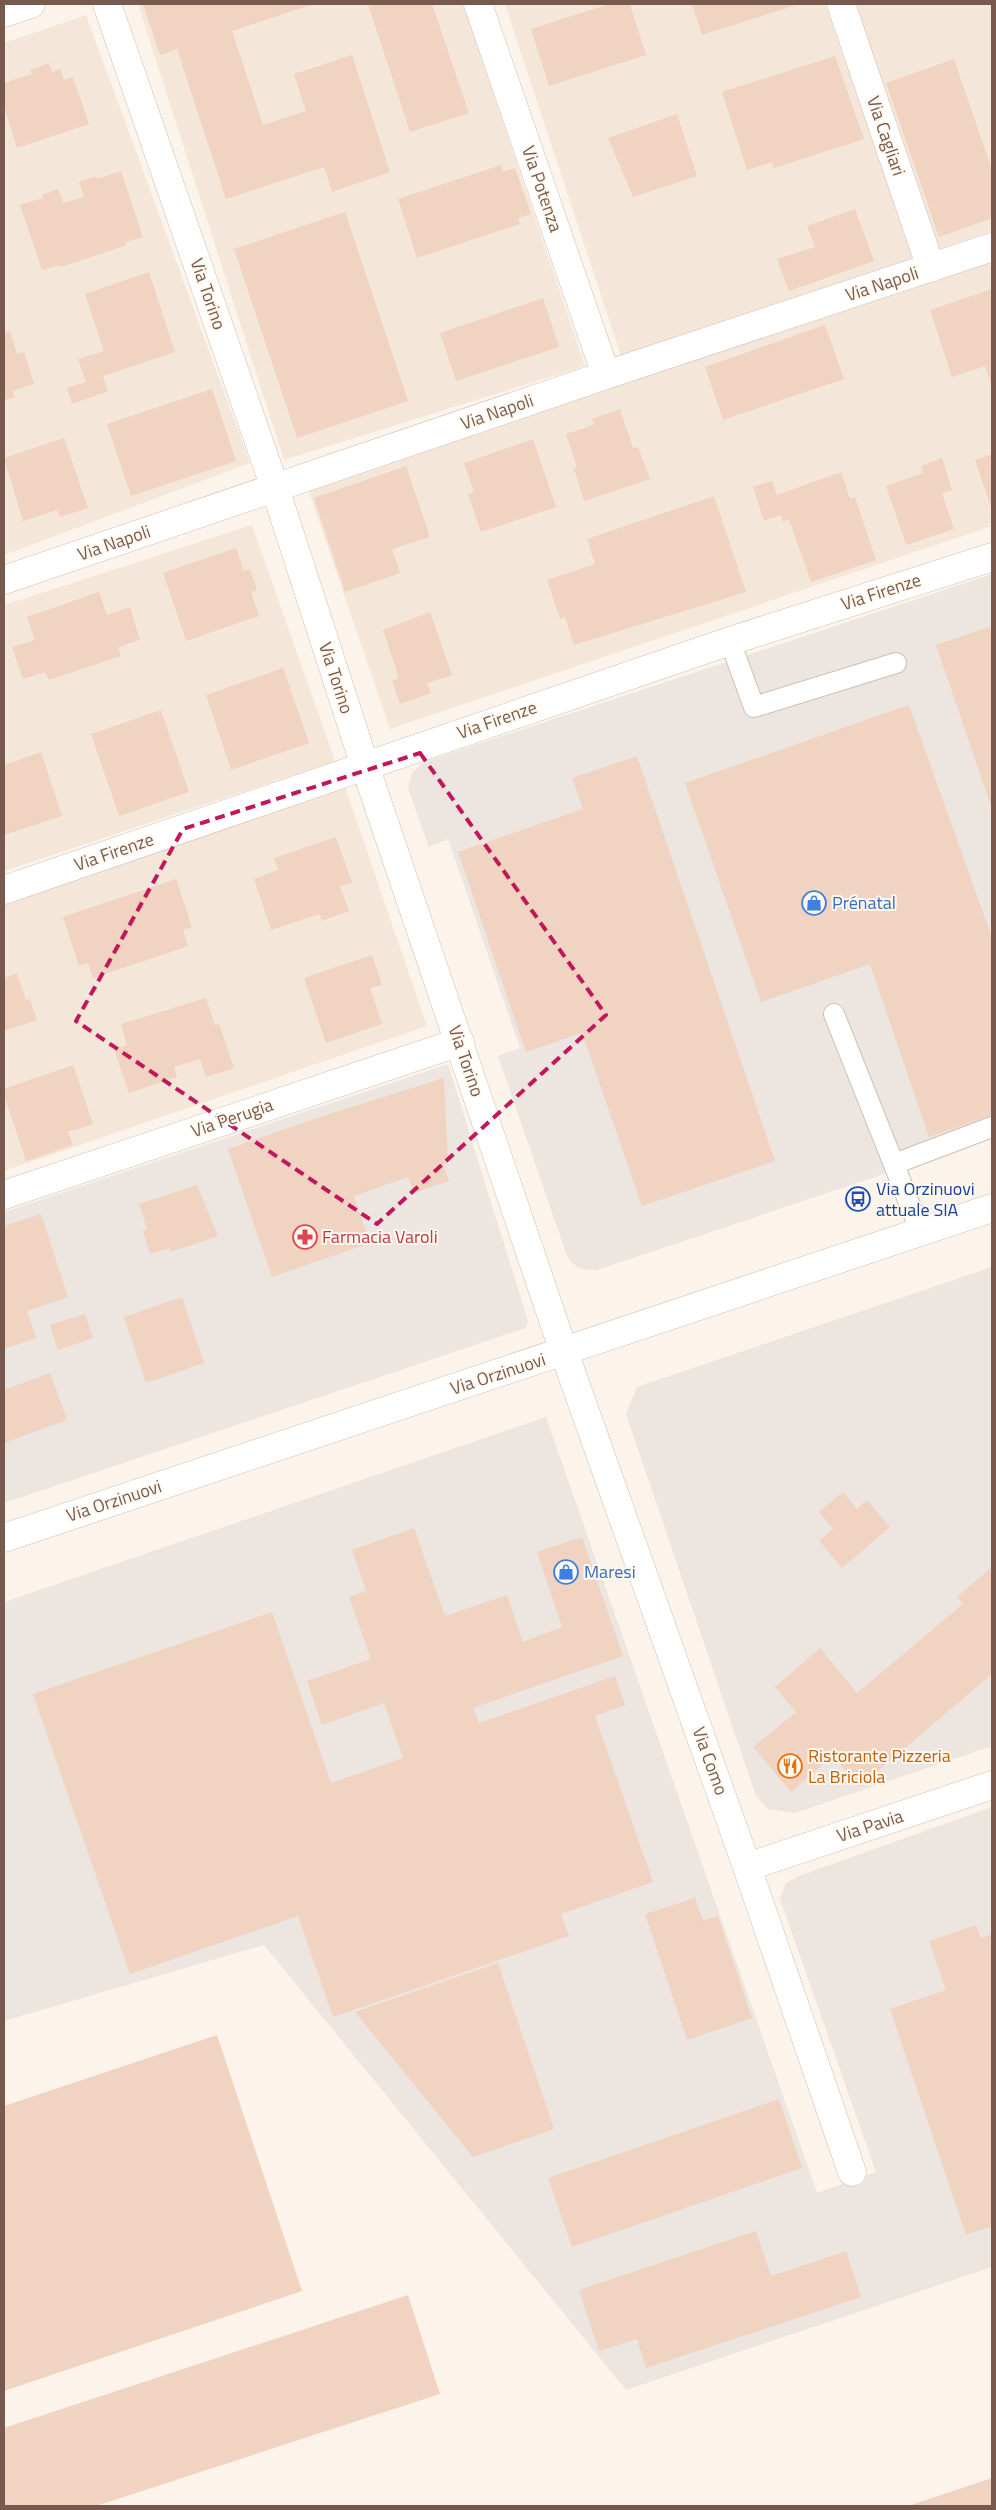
<svg xmlns="http://www.w3.org/2000/svg" width="996" height="2510" viewBox="0 0 996 2510" font-family="'Titillium Web',sans-serif">
	<rect width="100%" height="100%" fill="#fcf4ea"/>
	<path fill="#f4e6d9" d="M 138,4 L 463,4 L 585,366 L 284,460 Z
		M 505,4 L 825,4 L 916,261 L 621,356 Z
		M 853,4 L 992,4 L 992,231 L 929,252 Z
		M 86,15 L 250,463 L 4,555 L 4,43 Z
		M 992,258 L 992,526 L 390,729 L 307,486 Z
		M 252,525 L 335,761 L 4,871 L 4,605 Z
		M 345,787 L 427,1026 L 4,1171 L 4,904 Z"/>
	<path fill="#ece5e0" d="M 992,574 L 992,1138 L 597,1270 L 580,1269 L 572,1263 L 567,1256 L 498,1056 L 520,1048 L 448,839 L 429,847 L 408,788 L 412,773 L 424,762 Z
		M 448,1064 L 528,1321 L 526,1328 L 4,1503 L 4,1212 Z
		M 992,1267 L 992,1746 L 795,1813 L 768,1809 L 756,1796 L 626,1414 L 637,1387 Z
		M 546,1417 L 817,2193 L 876,2172 L 780,1899 L 786,1883 L 799,1876 L 992,1807 L 992,2267 L 626,2390 L 264,1945 L 4,2021 L 4,1602 Z"/>
	<path fill="#f1d3c2" d="M 143,4 L 314,4 L 232,31 L 263,125 L 306,111 L 294,74 L 352,55 L 390,172 L 332,192 L 324,167 L 226,199 L 177,49 L 160,55 Z
		M 368,4 L 432,4 L 469,113 L 410,132 Z
		M 609,4 L 630,4 L 646,55 L 549,86 L 531,29 Z
		M 692,4 L 799,4 L 702,35 Z
		M 835,56 L 864,139 L 774,168 L 772,162 L 747,170 L 722,92 Z
		M 954,59 L 992,170 L 992,218 L 939,237 L 886,83 Z
		M 49,63 L 52,72 L 60,69 L 64,80 L 73,77 L 89,124 L 17,148 L 4,106 L 4,83 L 32,74 L 30,70 Z
		M 677,114 L 697,176 L 633,197 L 608,138 Z
		M 501,165 L 503,172 L 515,168 L 531,214 L 518,218 L 520,224 L 417,258 L 398,199 Z
		M 121,171 L 143,237 L 126,242 L 127,245 L 61,267 L 60,265 L 42,270 L 20,205 L 43,198 L 42,195 L 58,189 L 63,203 L 84,197 L 79,182 L 96,176 L 97,179 Z
		M 855,209 L 874,261 L 789,291 L 777,259 L 815,247 L 807,226 Z
		M 345,212 L 408,401 L 297,438 L 234,249 Z
		M 149,272 L 175,352 L 103,376 L 108,391 L 72,404 L 67,388 L 86,382 L 78,359 L 104,351 L 85,294 Z
		M 992,289 L 992,386 L 985,366 L 952,377 L 930,310 Z
		M 543,298 L 559,347 L 456,381 L 440,333 Z
		M 825,325 L 844,379 L 723,420 L 705,367 Z
		M 10,331 L 17,354 L 24,352 L 34,384 L 13,391 L 15,397 L 4,400 L 4,333 Z
		M 212,389 L 236,461 L 131,496 L 107,424 Z
		M 620,409 L 633,448 L 638,447 L 650,479 L 584,501 L 574,469 L 577,467 L 566,434 L 594,425 L 592,419 Z
		M 64,438 L 88,508 L 60,517 L 57,510 L 23,521 L 4,458 Z
		M 533,439 L 556,507 L 481,532 L 468,494 L 474,492 L 464,463 Z
		M 992,454 L 992,510 L 975,460 Z
		M 942,458 L 952,490 L 942,493 L 954,529 L 906,545 L 886,486 L 923,473 L 921,466 Z
		M 406,466 L 430,537 L 392,549 L 400,573 L 345,592 L 314,498 Z
		M 841,472 L 850,499 L 855,497 L 876,560 L 811,582 L 789,519 L 783,522 L 781,515 L 764,521 L 753,487 L 772,481 L 777,495 Z
		M 714,496 L 746,592 L 574,645 L 565,617 L 560,619 L 547,580 L 595,564 L 587,539 Z
		M 236,548 L 244,571 L 250,569 L 257,590 L 251,592 L 259,616 L 186,641 L 163,573 Z
		M 99,592 L 107,615 L 130,607 L 140,640 L 118,647 L 121,656 L 49,680 L 45,672 L 23,679 L 12,647 L 35,640 L 27,617 Z
		M 430,612 L 452,675 L 427,683 L 431,693 L 400,704 L 392,681 L 399,678 L 383,630 Z
		M 992,626 L 992,809 L 936,645 Z
		M 283,668 L 309,743 L 231,770 L 206,695 Z
		M 909,705 L 992,938 L 992,1115 L 929,1137 L 870,964 L 761,1002 L 685,783 Z
		M 161,710 L 189,792 L 119,816 L 91,734 Z
		M 41,752 L 62,816 L 4,835 L 4,765 Z
		M 637,756 L 775,1161 L 642,1206 L 582,1033 L 526,1052 L 458,852 L 583,809 L 572,778 Z
		M 336,837 L 352,883 L 340,886 L 349,911 L 322,921 L 320,914 L 271,930 L 254,879 L 278,870 L 274,858 Z
		M 176,879 L 192,927 L 183,930 L 188,946 L 93,978 L 88,963 L 79,966 L 63,917 Z
		M 372,955 L 382,985 L 370,988 L 382,1024 L 326,1043 L 304,978 Z
		M 17,973 L 26,1000 L 30,999 L 37,1020 L 4,1031 L 4,978 Z
		M 206,998 L 215,1025 L 219,1024 L 234,1068 L 206,1077 L 200,1059 L 174,1067 L 177,1077 L 129,1093 L 114,1049 L 127,1045 L 121,1024 Z
		M 73,1065 L 93,1124 L 68,1132 L 73,1145 L 26,1161 L 4,1095 L 4,1089 Z
		M 444,1078 L 448,1163 L 443,1165 L 449,1181 L 414,1193 L 408,1177 L 354,1196 L 370,1243 L 272,1277 L 228,1149 L 326,1115 Z
		M 197,1185 L 218,1236 L 171,1252 L 170,1248 L 150,1254 L 143,1231 L 147,1229 L 139,1204 Z
		M 41,1214 L 68,1297 L 27,1311 L 36,1338 L 4,1349 L 4,1226 Z
		M 182,1297 L 204,1363 L 146,1383 L 124,1317 Z
		M 85,1314 L 93,1338 L 58,1350 L 50,1325 Z
		M 50,1373 L 67,1420 L 4,1443 L 4,1390 Z
		M 843,1492 L 857,1509 L 867,1500 L 890,1527 L 842,1568 L 819,1541 L 833,1529 L 819,1512 Z
		M 414,1528 L 445,1616 L 507,1595 L 523,1642 L 562,1627 L 537,1552 L 582,1537 L 623,1656 L 473,1708 L 479,1723 L 615,1676 L 625,1705 L 595,1716 L 653,1882 L 561,1914 L 569,1936 L 333,2017 L 298,1916 L 130,1974 L 33,1694 L 272,1612 L 331,1783 L 403,1758 L 384,1703 L 322,1725 L 307,1681 L 371,1659 L 349,1597 L 366,1591 L 352,1550 Z
		M 992,1567 L 992,1674 L 859,1787 L 833,1756 L 791,1792 L 753,1747 L 796,1712 L 775,1687 L 820,1648 L 857,1693 L 963,1604 L 957,1597 Z
		M 695,1898 L 703,1921 L 718,1916 L 752,2018 L 687,2040 L 645,1914 Z
		M 976,1925 L 981,1938 L 992,1934 L 992,2226 L 966,2235 L 890,2009 L 946,1990 L 929,1941 Z
		M 498,1963 L 554,2129 L 473,2157 L 355,2012 Z
		M 217,2035 L 302,2291 L 4,2391 L 4,2106 Z
		M 779,2099 L 802,2168 L 572,2247 L 548,2178 Z
		M 756,2231 L 771,2276 L 846,2251 L 861,2297 L 646,2368 L 637,2339 L 599,2351 L 579,2290 Z
		M 408,2295 L 440,2394 L 96,2506 L 4,2506 L 4,2428 Z
		M 992,2478 L 992,2506 L 908,2506 Z"/>
	<g fill="none" stroke-linecap="round" stroke-linejoin="round">
		<g stroke="#d1beb2" stroke-width="22">
			<path id="lane" d="M 730,641 L 754,707 L 896,663
				M 834,1014 L 920,1230
				M 894,1164 L 992,1127"/>
		</g>
		<g stroke="#d1beb2" stroke-width="29">
			<path id="street" d="M 107,4 L 275,488 L 365,766 L 564,1352 L 747,1867 L 852,2172
				M 478,4 L 606,375
				M 841,4 L 931,268
				M 4,13 L 31,4
				M 4,580 L 606,375 L 992,247
				M 4,890 L 730,641 L 992,557
				M 4,1195 L 460,1042
				M 747,1867 L 992,1785"/>
		</g>
		<g stroke="#d4beaf" stroke-width="29">
			<path id="secondary" d="M 4,1538 L 992,1208"/>
		</g>
		<use href="#lane" stroke="#fff" stroke-width="20"/>
		<use href="#street" stroke="#fff" stroke-width="28"/>
		<use href="#secondary" stroke="#fff" stroke-width="28"/>
	</g>
	<path fill="none" stroke="#c2185b" stroke-width="4" stroke-dasharray="10 6" stroke-linejoin="round" d="M 420,753 L 606,1015 L 377,1224 L 76,1021 L 183,829 Z"/>
	<defs>
		<g id="shop-ring" transform="scale(1.25)"><circle r="9.5" fill="#fff9f1" stroke="#3f7fe0" stroke-width="1.5"/><path d="M-5-2.5h2.3a2.7 3.5 0 0 1 5.4 0H5L5.5 6h-11ZM-1.5-2.5h3a1.5 2.3 0 0 0-3 0Z" fill="#3f7fe0"/></g>
		<g id="bus-ring" transform="scale(1.25)"><circle r="9.5" fill="#fff9f1" stroke="#1a4fb4" stroke-width="1.5"/><path d="M-5-6H5V4H4V6H2V4H-2V6H-4V4H-5ZM-3.5-4V0h7V-4ZM-3.5 1.2v1.5H-2V1.2ZM2 1.2v1.5H3.5V1.2Z" fill="#1a4fb4"/></g>
		<g id="pharmacy-ring" transform="scale(1.25)"><circle r="9.5" fill="#fff9f1" stroke="#e0444e" stroke-width="1.5"/><path d="M-2-6h4v4h4v4h-4v4h-4v-4h-4v-4h4Z" fill="#e0444e"/></g>
		<g id="restaurant-ring" transform="scale(1.25)"><circle r="9.5" fill="#fff9f1" stroke="#e8710a" stroke-width="1.5"/><path d="M-5-6h1v4h1v-4h1v4h1v-4h1v5L-1.5 .5V6h-2V.5L-5-1ZM5-6V6H3V1.5H1.5Q1.5-4 5-6Z" fill="#e8710a"/></g>
	</defs>
	<g fill-rule="evenodd">
		<use href="#shop-ring" x="814" y="903"/>
		<use href="#bus-ring" x="858" y="1199"/>
		<use href="#pharmacy-ring" x="305" y="1237"/>
		<use href="#shop-ring" x="566" y="1572"/>
		<use href="#restaurant-ring" x="790" y="1766"/>
	</g>
	<g text-anchor="middle" stroke-width="4" stroke-linejoin="round" paint-order="stroke">
		<g font-size="18" fill="#775a4d" stroke="#fff9f1">
			<text transform="translate(886 136) rotate(71)" y="6">Via Cagliari</text>
			<text transform="translate(542 189) rotate(71)" y="6">Via Potenza</text>
			<text transform="translate(882 284) rotate(-18)" y="6">Via Napoli</text>
			<text transform="translate(208 294) rotate(71)" y="6">Via Torino</text>
			<text transform="translate(497 412) rotate(-19)" y="6">Via Napoli</text>
			<text transform="translate(114 543) rotate(-19)" y="6">Via Napoli</text>
			<text transform="translate(881 592) rotate(-18)" y="6">Via Firenze</text>
			<text transform="translate(336 678) rotate(72)" y="6">Via Torino</text>
			<text transform="translate(497 720) rotate(-19)" y="6">Via Firenze</text>
			<text transform="translate(114 852) rotate(-19)" y="6">Via Firenze</text>
			<text transform="translate(466 1061) rotate(71)" y="6">Via Torino</text>
			<text transform="translate(232 1118) rotate(-19)" y="6">Via Perugia</text>
			<text transform="translate(498 1374) rotate(-18)" y="6">Via Orzinuovi</text>
			<text transform="translate(114 1501) rotate(-18)" y="6">Via Orzinuovi</text>
			<text transform="translate(710 1761) rotate(70)" y="6">Via Como</text>
			<text transform="translate(870 1826) rotate(-18)" y="6">Via Pavia</text>
		</g>
		<g font-size="18" fill="#366cbe" stroke="#fff9f1" text-anchor="start">
			<text x="832" y="909">Prénatal</text>
			<text x="584" y="1578">Maresi</text>
		</g>
		<g font-size="18" fill="#164399" stroke="#fff9f1" text-anchor="start">
			<text x="876" y="1195">Via Orzinuovi<tspan x="876" dy="21">attuale SIA</tspan></text>
		</g>
		<g font-size="18" fill="#be3a42" stroke="#fff9f1" text-anchor="start">
			<text x="322" y="1243">Farmacia Varoli</text>
		</g>
		<g font-size="18" fill="#c56008" stroke="#fff9f1" text-anchor="start">
			<text x="808" y="1762">Ristorante Pizzeria<tspan x="808" dy="21">La Briciola</tspan></text>
		</g>
	</g>
	<rect width="996" height="2510" fill="none" stroke="#775a4d" stroke-width="10"/>
</svg>
